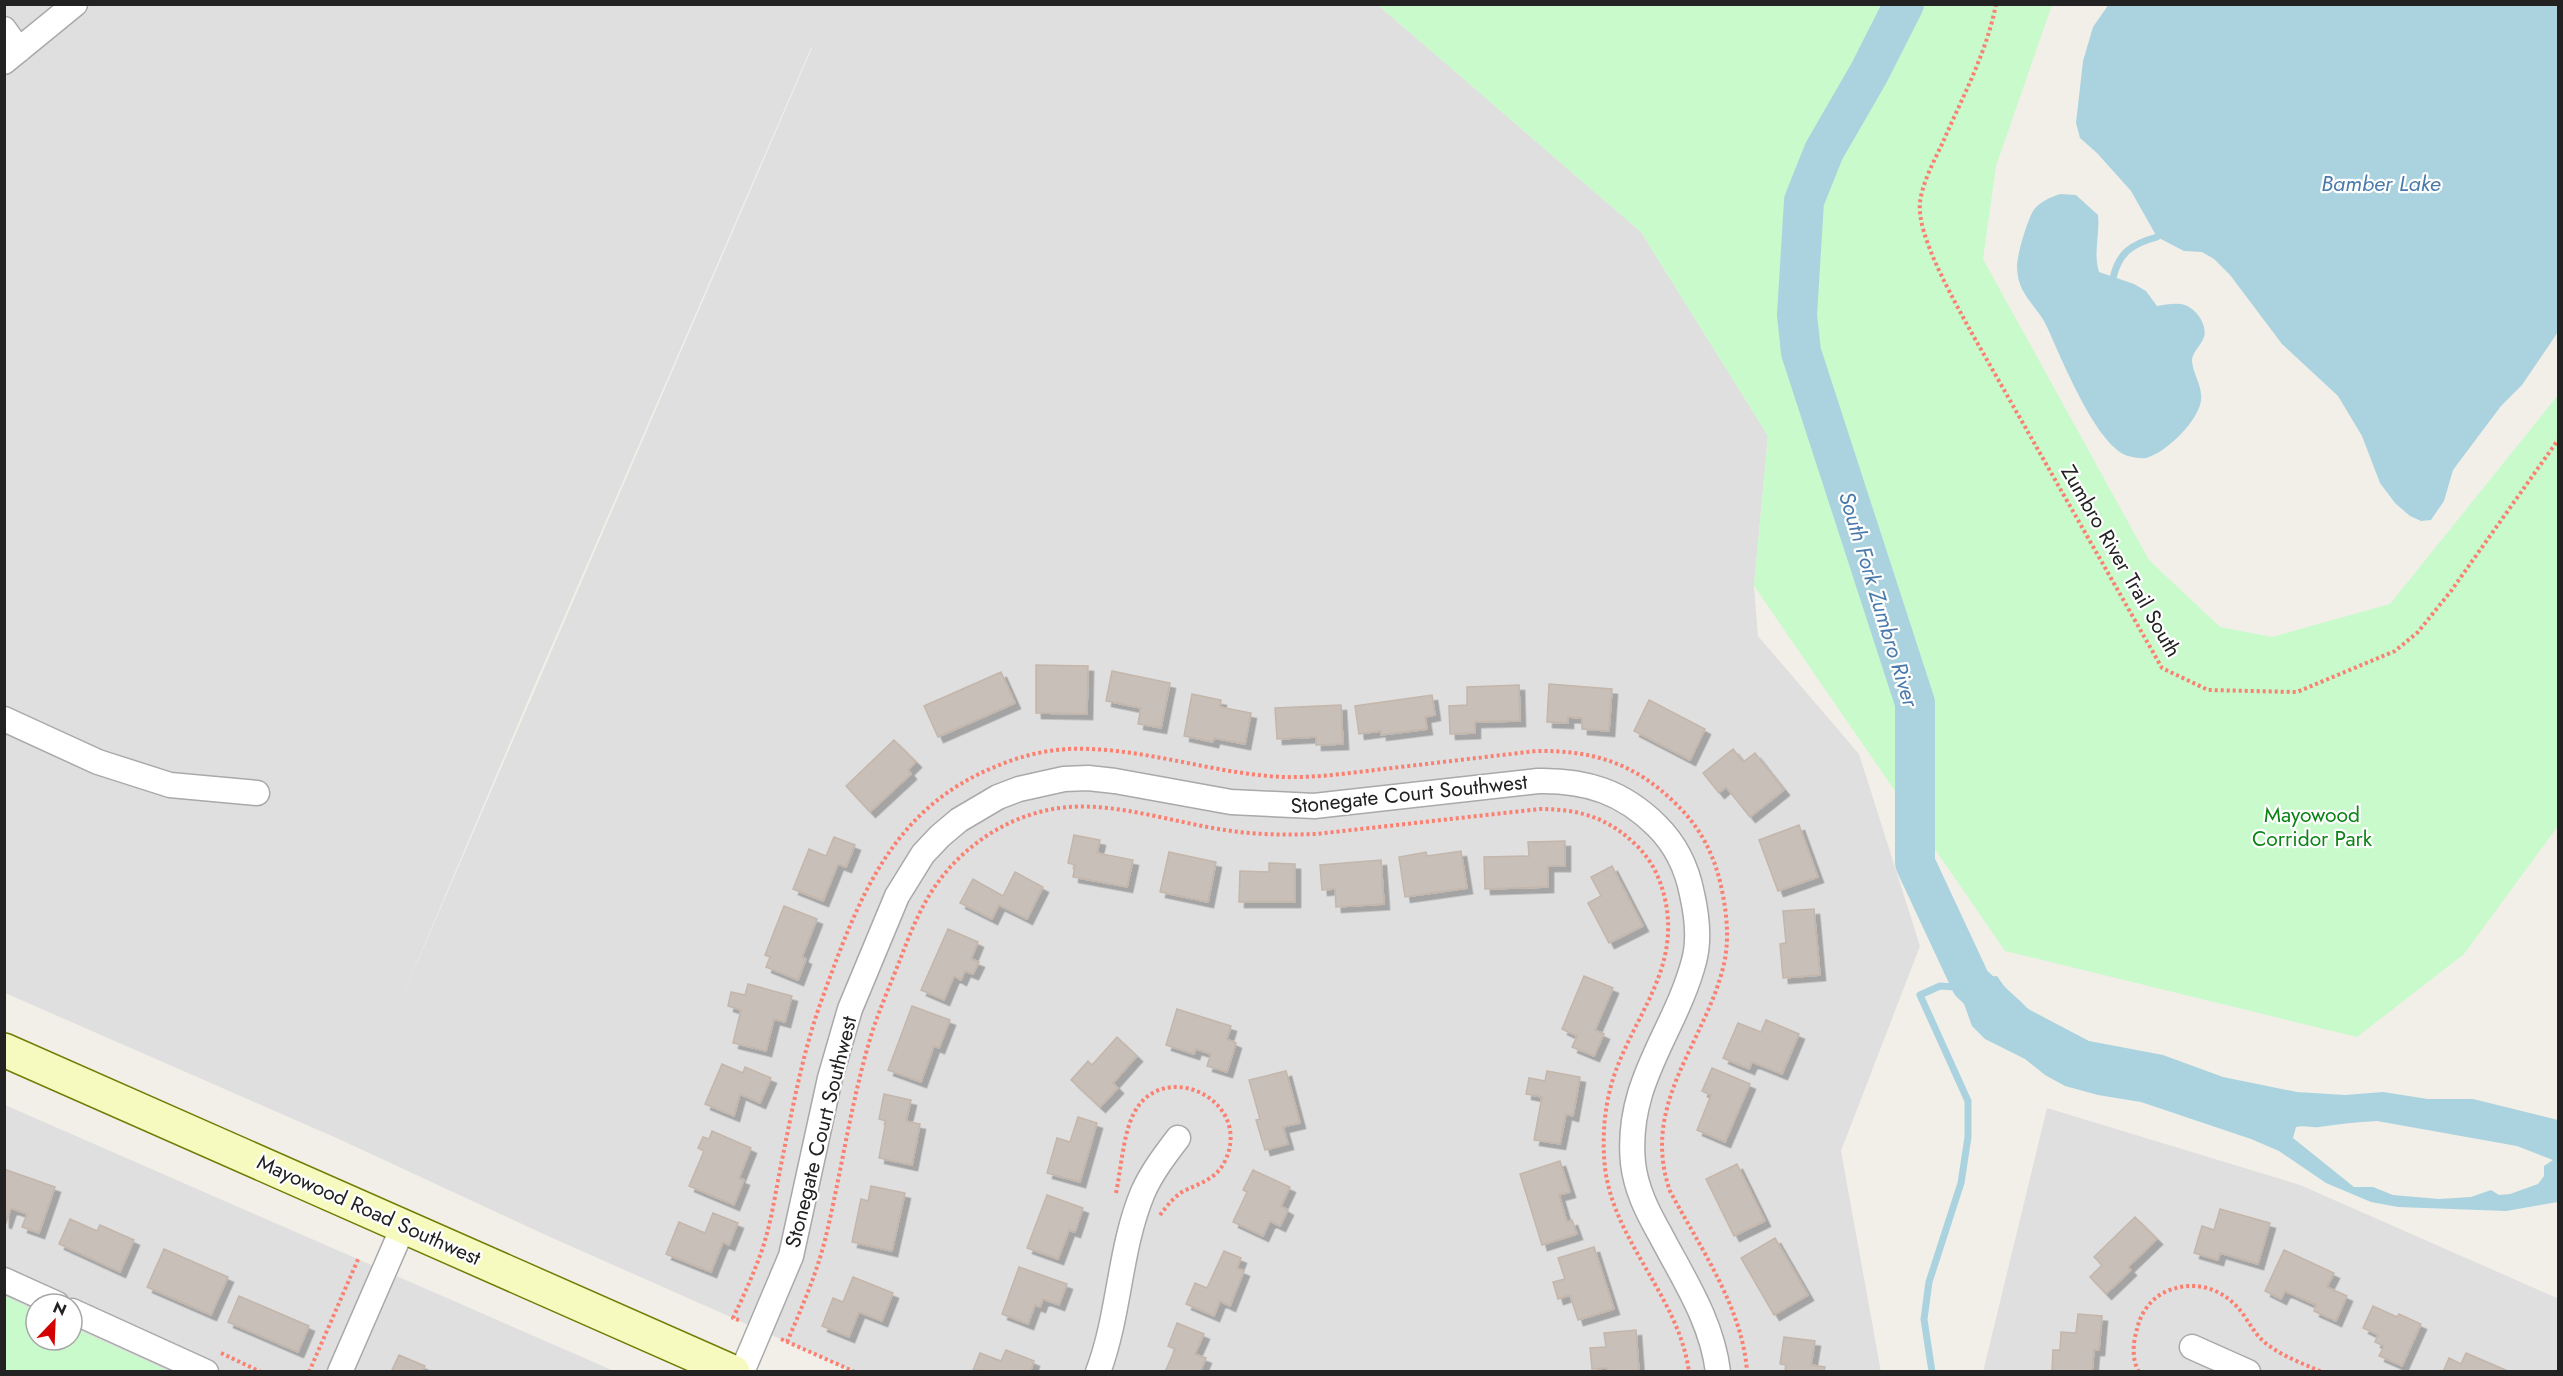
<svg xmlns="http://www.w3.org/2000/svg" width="2563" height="1376" viewBox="0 0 2563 1376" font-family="Jost,sans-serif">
	<defs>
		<filter id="shadow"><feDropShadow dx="5.5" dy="5.5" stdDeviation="0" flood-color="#0004"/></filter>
	</defs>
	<rect width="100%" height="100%" fill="#f2efe9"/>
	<path fill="#e0dfdf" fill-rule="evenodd" d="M 5,4 L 1378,5 L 1641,232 L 1768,436 L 1754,586 L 1758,636 L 1859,754 L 1920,946 L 1841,1151 L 1881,1372 L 853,1371 L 550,1237 L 341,1140 L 5,993 ZM 811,48 L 812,48 L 397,1009 L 529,698 Z
		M 5,1105 L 614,1371 L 5,1371 ZM 36,1304 L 72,1304 L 72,1340 L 36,1340 Z
		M 2047,1108 L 2300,1185 L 2557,1298 L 2558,1296 L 2558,1371 L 1983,1372 Z"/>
	<path fill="#c8facc" d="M 1378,5 L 2052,5 L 1996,166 L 1983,259 L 2149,560 L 2220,627 L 2272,637 L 2390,604 L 2558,395 L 2558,826 L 2464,954 L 2357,1037 L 2005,951 L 1754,586 L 1768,436 L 1641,232 Z
		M 5,1296 L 36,1311 L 36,1340 L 72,1340 L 72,1327 L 169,1371 L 5,1371 Z"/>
	<path fill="#aad3df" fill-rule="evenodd" d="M 2109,4 L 2558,5 L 2558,332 L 2522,385 L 2501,406 L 2453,470 L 2444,501 L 2431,520 L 2421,521 L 2410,516 L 2395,503 L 2380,483 L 2362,436 L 2338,396 L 2282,344 L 2230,275 L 2214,259 L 2202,252 L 2184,251 L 2157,237 L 2131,191 L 2097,153 L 2080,138 L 2076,123 L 2083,61 L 2093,27 Z
		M 2060,194 L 2076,195 L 2098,215 C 2100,236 2093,252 2099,272 L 2134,284 L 2146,291 L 2157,306 C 2164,305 2173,303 2180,304 C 2194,305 2208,324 2204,337 C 2201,346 2192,352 2192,361 C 2193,376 2205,388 2200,405 C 2194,425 2165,453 2146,458 C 2141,459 2133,457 2128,456 C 2096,446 2061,357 2047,327 C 2038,306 2017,295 2017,267 C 2017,254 2027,222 2033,211 C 2039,202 2051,197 2060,194 Z
		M 1997,976 L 2011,996 L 2030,1010 L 2089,1041 L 2163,1055 L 2223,1077 L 2297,1092 L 2345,1095 L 2383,1092 L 2428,1099 L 2473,1099 L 2558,1120 L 2558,1202 L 2506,1211 L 2398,1207 L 2371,1202 L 2326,1183 L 2279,1151 L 2251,1139 L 2141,1102 L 2098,1095 L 2065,1086 L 2045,1075 L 2025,1059 L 1985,1039 L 1972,1026 L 1963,1001 L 1961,980 ZM 2377,1121 L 2517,1146 L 2553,1160 L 2544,1166 L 2544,1176 L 2538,1184 L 2510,1194 L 2499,1195 L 2491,1190 L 2471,1197 L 2439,1199 L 2393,1195 L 2373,1187 L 2354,1187 L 2293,1138 L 2296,1127 C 2304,1125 2311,1128 2319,1127 C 2339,1124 2357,1122 2377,1121 Z"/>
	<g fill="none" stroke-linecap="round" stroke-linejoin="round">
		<path stroke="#aad3df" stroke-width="7" d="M 2113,278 C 2119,252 2132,244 2157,237
			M 1932,1372 L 1924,1319 L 1929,1282 L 1961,1183 L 1968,1137 L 1968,1101 L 1920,995 L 1940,986 L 1954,987 L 1969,984"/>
		<path stroke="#aad3df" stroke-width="40" d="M 1904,4 L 1869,73 L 1824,151 L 1804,201 L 1797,315 L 1801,352 L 1915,703 L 1915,863 L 1971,983 L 2009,1018"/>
	</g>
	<path fill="#c7bfb8" stroke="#c4b6ab" stroke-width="1.5" filter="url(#shadow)" d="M 1036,665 L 1088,666 L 1087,714 L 1036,713 Z
		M 1112,671 L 1170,683 L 1161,728 L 1138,724 L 1141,708 L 1106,701 Z
		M 1001,672 L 1015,703 L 938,737 L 924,706 Z
		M 1549,684 L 1612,689 L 1609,731 L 1582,729 L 1582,718 L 1568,717 L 1568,723 L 1547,722 Z
		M 1519,685 L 1520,721 L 1475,722 L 1475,733 L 1450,734 L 1449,706 L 1467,705 L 1467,687 Z
		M 1192,694 L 1221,700 L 1220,707 L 1251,713 L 1245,744 L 1214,738 L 1213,742 L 1184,736 Z
		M 1432,695 L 1435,715 L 1425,717 L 1427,729 L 1381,735 L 1381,731 L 1359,734 L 1355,706 Z
		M 1649,700 L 1705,729 L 1690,760 L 1634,731 Z
		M 1341,705 L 1343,744 L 1316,745 L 1316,737 L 1277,739 L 1275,708 Z
		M 894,740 L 916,762 L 908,770 L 911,774 L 870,812 L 846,786 Z
		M 1733,749 L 1743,762 L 1755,753 L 1784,790 L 1750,817 L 1726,787 L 1719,793 L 1703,773 Z
		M 1799,825 L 1818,877 L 1778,891 L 1759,840 Z
		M 1074,835 L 1100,840 L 1097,853 L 1133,860 L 1127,887 L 1073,877 L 1075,865 L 1068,863 Z
		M 834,837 L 855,845 L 846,867 L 838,864 L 823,901 L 793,889 L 809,849 L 826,856 Z
		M 1565,841 L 1565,866 L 1548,866 L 1548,887 L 1485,889 L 1484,857 L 1529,856 L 1528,842 Z
		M 1461,851 L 1467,888 L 1405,897 L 1399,857 L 1426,852 L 1427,856 Z
		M 1169,852 L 1216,862 L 1208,902 L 1160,892 Z
		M 1381,860 L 1384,904 L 1336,907 L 1335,889 L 1322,890 L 1320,865 Z
		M 1269,863 L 1295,864 L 1295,902 L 1239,902 L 1240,871 L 1269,872 Z
		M 1612,866 L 1643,926 L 1609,943 L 1588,903 L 1601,896 L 1591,877 Z
		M 1015,872 L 1043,887 L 1027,919 L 999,905 L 992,919 L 960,903 L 973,879 L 1003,896 Z
		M 784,906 L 817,919 L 802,957 L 806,959 L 798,980 L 766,967 L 770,957 L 765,955 Z
		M 1814,909 L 1820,975 L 1783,978 L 1780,944 L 1786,943 L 1783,911 Z
		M 948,929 L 978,942 L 971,959 L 979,962 L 973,974 L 965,971 L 961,980 L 954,976 L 944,1000 L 921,990 Z
		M 1584,976 L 1613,988 L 1595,1030 L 1604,1034 L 1594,1056 L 1572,1047 L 1577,1036 L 1562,1029 Z
		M 748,984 L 792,996 L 785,1022 L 774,1019 L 766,1051 L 733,1043 L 741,1010 L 728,1006 L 731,992 L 745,995 Z
		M 912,1006 L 950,1020 L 939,1048 L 934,1046 L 921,1082 L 888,1070 Z
		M 1177,1009 L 1231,1026 L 1227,1039 L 1236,1043 L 1227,1072 L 1207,1066 L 1211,1054 L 1196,1049 L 1194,1054 L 1166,1045 Z
		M 1766,1020 L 1799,1034 L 1782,1074 L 1752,1062 L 1749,1069 L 1723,1058 L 1738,1023 L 1761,1032 Z
		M 1117,1037 L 1137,1056 L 1113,1083 L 1118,1088 L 1100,1107 L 1071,1080 L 1088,1061 L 1092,1065 Z
		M 722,1064 L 743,1073 L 745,1067 L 771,1078 L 760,1103 L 740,1094 L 734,1116 L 705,1104 Z
		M 1712,1068 L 1750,1084 L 1725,1142 L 1697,1130 L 1711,1095 L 1702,1091 Z
		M 1286,1071 L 1300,1123 L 1283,1127 L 1288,1144 L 1265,1150 L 1256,1120 L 1260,1119 L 1249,1080 Z
		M 1547,1071 L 1580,1077 L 1573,1116 L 1566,1114 L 1560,1144 L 1534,1140 L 1542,1097 L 1526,1094 L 1529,1078 L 1545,1081 Z
		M 884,1094 L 911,1100 L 906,1121 L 920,1124 L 912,1165 L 879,1158 L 886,1121 L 879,1119 Z
		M 1078,1117 L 1097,1123 L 1080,1182 L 1047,1173 L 1057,1138 L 1070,1142 Z
		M 712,1131 L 751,1148 L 739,1178 L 744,1180 L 734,1205 L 689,1186 L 704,1151 L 698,1148 L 703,1137 L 709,1139 Z
		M 1560,1161 L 1570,1192 L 1559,1195 L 1567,1222 L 1572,1220 L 1577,1234 L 1542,1245 L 1520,1174 Z
		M 1737,1164 L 1765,1221 L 1734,1236 L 1706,1179 Z
		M 4,1169 L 55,1187 L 39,1233 L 22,1227 L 27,1214 L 11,1208 L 6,1223 L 4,1222 Z
		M 1253,1170 L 1290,1187 L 1281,1206 L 1288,1210 L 1280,1226 L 1270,1221 L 1263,1236 L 1233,1222 L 1247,1192 L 1243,1190 Z
		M 871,1186 L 905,1193 L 892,1251 L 852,1242 L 861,1199 L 868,1201 Z
		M 1047,1195 L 1083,1208 L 1075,1232 L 1069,1230 L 1058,1259 L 1027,1248 Z
		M 2220,1209 L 2270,1223 L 2258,1264 L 2220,1253 L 2218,1260 L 2194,1253 L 2202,1226 L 2214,1230 Z
		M 713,1213 L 738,1223 L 729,1245 L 723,1242 L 711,1272 L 666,1254 L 679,1222 L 705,1233 Z
		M 2135,1217 L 2157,1239 L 2128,1267 L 2131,1270 L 2106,1294 L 2090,1277 L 2102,1265 L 2094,1257 Z
		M 70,1219 L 97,1231 L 100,1225 L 134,1240 L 120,1272 L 59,1244 Z
		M 1775,1238 L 1808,1295 L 1774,1315 L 1741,1258 Z
		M 1594,1247 L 1614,1309 L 1578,1320 L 1570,1295 L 1558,1299 L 1553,1282 L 1565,1279 L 1558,1258 Z
		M 164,1249 L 228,1277 L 211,1315 L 147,1287 Z
		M 2284,1250 L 2334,1273 L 2327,1287 L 2347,1296 L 2336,1321 L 2314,1311 L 2316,1305 L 2285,1291 L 2281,1299 L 2265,1291 Z
		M 1224,1251 L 1241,1258 L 1237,1268 L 1244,1271 L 1230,1306 L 1220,1301 L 1214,1316 L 1186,1304 L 1195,1283 L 1207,1288 Z
		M 1019,1267 L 1067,1284 L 1059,1305 L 1043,1299 L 1040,1307 L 1035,1305 L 1028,1324 L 1002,1314 Z
		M 853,1277 L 893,1293 L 882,1321 L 859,1312 L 849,1337 L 822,1326 L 833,1298 L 843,1302 Z
		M 239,1296 L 309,1326 L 298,1352 L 228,1322 Z
		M 2373,1306 L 2397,1317 L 2399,1314 L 2421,1324 L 2402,1366 L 2379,1356 L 2384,1346 L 2375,1342 L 2378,1335 L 2363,1328 Z
		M 2078,1314 L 2102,1316 L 2099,1350 L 2094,1350 L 2092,1372 L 2052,1372 L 2053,1350 L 2060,1350 L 2061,1332 L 2076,1333 Z
		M 1177,1323 L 1204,1334 L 1195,1354 L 1206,1358 L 1200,1372 L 1165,1372 L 1175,1349 L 1168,1346 Z
		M 1636,1330 L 1639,1372 L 1608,1372 L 1607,1368 L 1592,1369 L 1590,1348 L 1606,1347 L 1604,1333 Z
		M 1784,1337 L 1815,1341 L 1811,1365 L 1825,1367 L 1824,1372 L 1785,1372 L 1786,1365 L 1780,1364 Z
		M 1006,1350 L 1034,1361 L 1030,1372 L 973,1370 L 980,1353 L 1001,1361 Z
		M 2466,1353 L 2508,1371 L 2508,1372 L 2443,1372 L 2449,1358 L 2461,1364 Z
		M 399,1355 L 425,1366 L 422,1372 L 391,1372 Z"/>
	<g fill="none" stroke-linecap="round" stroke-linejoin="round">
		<g stroke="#a9a9a9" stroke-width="27">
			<path id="street" d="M 4,29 L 19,50
				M 4,62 L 75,4
				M 4,719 L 98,762 L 170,785 L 257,793
				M 4,1280 L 57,1304
				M 72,1311 L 206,1372
				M 2192,1347 L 2248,1372
				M 340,1372 L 404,1225
				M 742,1372 L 791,1256 L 830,1078 L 850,1009 L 897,896 L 923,854 L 940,836 L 959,820 L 998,797 L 1019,789 L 1064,779 L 1088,778 L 1115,781 L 1231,802 L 1314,806 L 1538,781 C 1586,780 1623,792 1657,826 C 1676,845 1687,868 1692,894 C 1697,916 1700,939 1694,961 C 1675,1033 1625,1082 1633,1163 C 1636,1189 1647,1211 1660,1234 C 1683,1278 1712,1321 1718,1372
				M 1098,1372 C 1120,1314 1119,1249 1143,1192 C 1152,1172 1165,1155 1178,1138"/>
		</g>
		<g stroke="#707d05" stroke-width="36">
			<path id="secondary" d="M 4,1050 L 733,1372"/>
		</g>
		<path stroke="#fa8072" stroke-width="4" stroke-dasharray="3 3" stroke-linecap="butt" d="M 1996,4 C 1987,52 1962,98 1943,142 C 1934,161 1923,181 1920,202 C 1916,235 1954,300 1970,330 L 2162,668 L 2208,690 L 2297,692 L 2395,651 L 2418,632 L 2451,591 L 2558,440
			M 1116,1193 C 1121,1170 1123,1134 1134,1113 C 1163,1057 1254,1100 1225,1161 C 1216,1180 1199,1183 1182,1192 C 1173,1198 1166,1207 1160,1215
			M 739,1320 L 733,1318 C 744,1295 755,1271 763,1247 C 772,1219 776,1189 782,1160 C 793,1106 803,1051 822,999 C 858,900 891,808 997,766 C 1025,754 1058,747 1089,749 C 1154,751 1217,774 1283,777 C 1316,778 1350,773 1383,769 C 1434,763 1485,757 1536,751 C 1592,750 1635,763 1676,804 C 1700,827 1714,854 1721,886 C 1727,913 1730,941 1723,968 C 1703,1046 1640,1105 1670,1191 C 1699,1246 1743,1308 1747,1372
			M 781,1339 L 855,1372
			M 787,1342 C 802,1307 817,1273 826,1236 C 841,1173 850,1109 868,1046 C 875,1020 886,995 896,970 C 907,942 917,913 934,888 C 964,843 1015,811 1069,807 C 1117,803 1177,823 1225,830 C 1255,835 1286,835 1316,834 L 1540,809 C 1578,809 1607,817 1635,844 C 1651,859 1660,877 1665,899 C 1681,971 1632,1017 1612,1082 C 1604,1110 1602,1139 1605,1168 C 1614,1242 1679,1297 1689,1372
			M 221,1353 L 261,1372
			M 309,1372 L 359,1257
			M 2139,1372 C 2130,1356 2134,1338 2139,1322 C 2144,1308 2155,1295 2170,1290 C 2199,1279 2228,1291 2245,1317 C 2252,1327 2257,1337 2268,1345 C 2284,1357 2304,1364 2322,1372"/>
		<use href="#street" stroke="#fff" stroke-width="24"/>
		<use href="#secondary" stroke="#f7fabf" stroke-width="33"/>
	</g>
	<g text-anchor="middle" stroke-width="4.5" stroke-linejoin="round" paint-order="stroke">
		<g font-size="21" fill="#222" stroke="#fff">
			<text transform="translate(2121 561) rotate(60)" y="7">Zumbro River Trail South</text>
			<text transform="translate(1409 794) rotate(-6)" y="7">Stonegate Court Southwest</text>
			<text transform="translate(821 1132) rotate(-76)" y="7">Stonegate Court Southwest</text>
			<text transform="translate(369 1210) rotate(24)" y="7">Mayowood Road Southwest</text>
		</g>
		<g font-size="21" fill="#0c8416" stroke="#fff">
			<text x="2312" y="822">Mayowood<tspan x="2312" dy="24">Corridor Park</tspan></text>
		</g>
		<g font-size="22" font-style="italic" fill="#4a7aab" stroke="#fff">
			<text x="2381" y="191">Bamber Lake</text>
			<text transform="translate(1879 599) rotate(73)" y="8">South Fork Zumbro River</text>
		</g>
	</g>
	<rect width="2563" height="1376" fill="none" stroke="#222222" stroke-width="12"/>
	<g transform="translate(54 1322) rotate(23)"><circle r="28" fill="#ffffff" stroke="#a7a7a7" stroke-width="1.5"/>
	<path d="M0-4.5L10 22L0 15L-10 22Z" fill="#d40000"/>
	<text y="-9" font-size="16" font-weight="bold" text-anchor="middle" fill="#222222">N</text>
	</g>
</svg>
